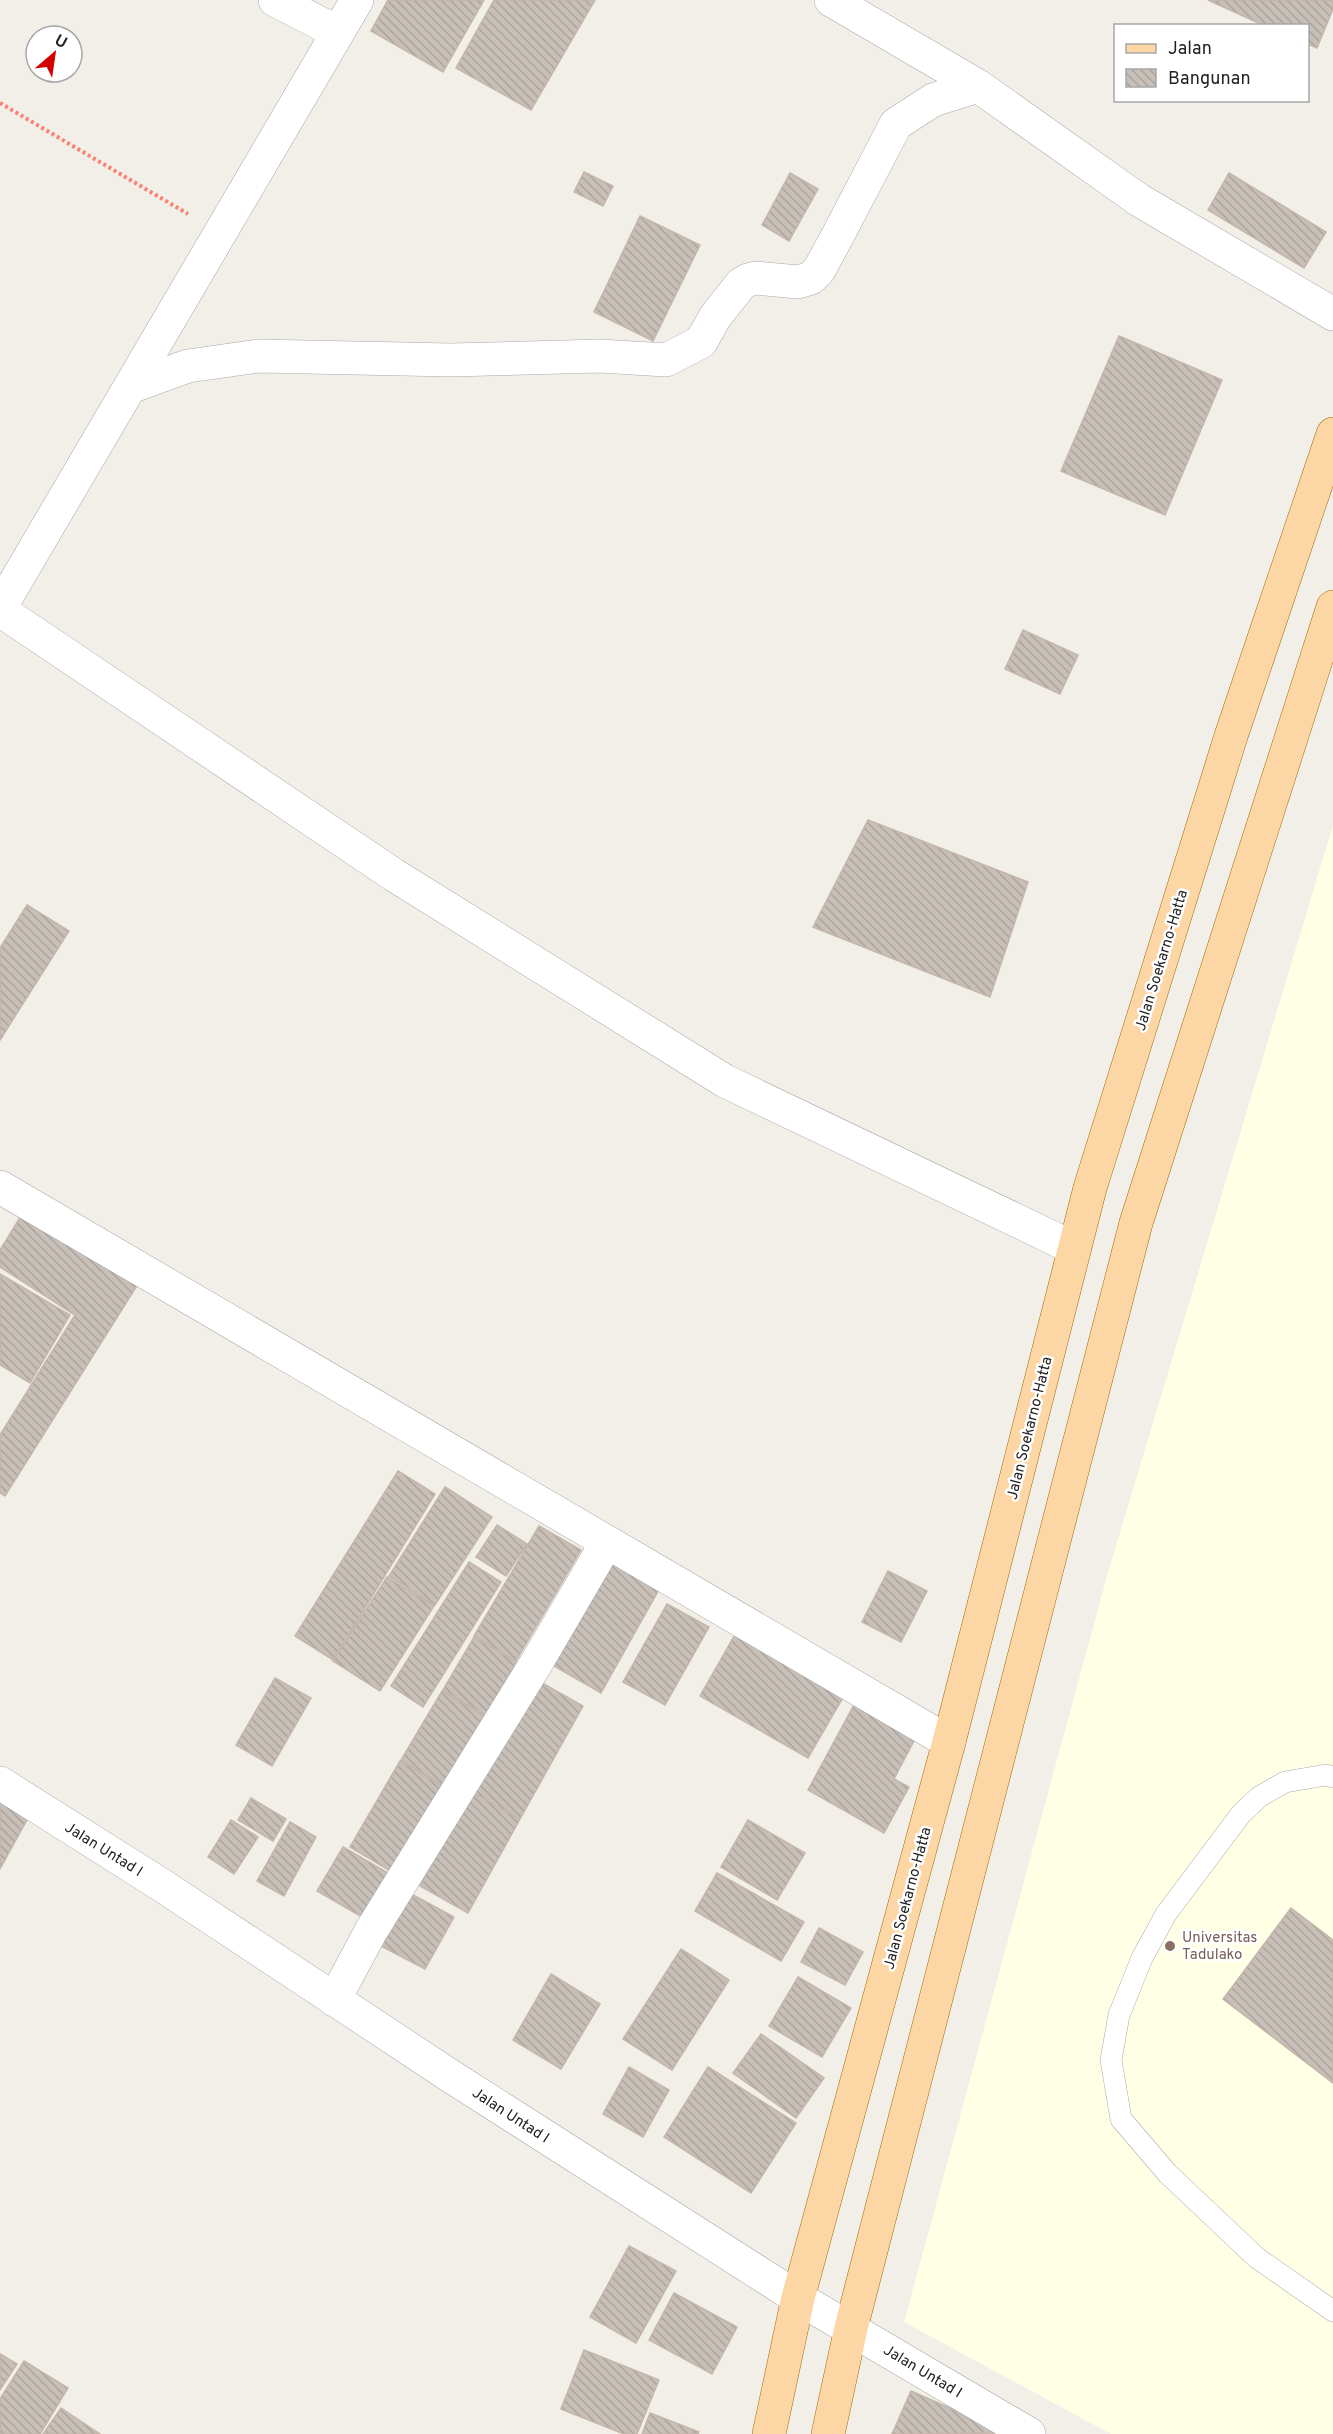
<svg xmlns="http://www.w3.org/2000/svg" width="1333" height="2434" viewBox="0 0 1333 2434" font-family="Overpass,sans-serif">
	<defs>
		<pattern id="building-back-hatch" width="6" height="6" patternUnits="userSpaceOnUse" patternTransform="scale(1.5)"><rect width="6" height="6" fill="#c7bfb8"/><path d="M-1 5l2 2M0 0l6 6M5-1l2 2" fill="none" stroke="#aba49e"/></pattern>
	</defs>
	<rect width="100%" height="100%" fill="#f2efe9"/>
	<path fill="#ffffe5" d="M 1333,825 L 1333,2434 L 1111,2434 L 904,2322 L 1109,1569 Z"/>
	<path fill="url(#building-back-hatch)" stroke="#c4b6ab" stroke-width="1.5" d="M 388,0 L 484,0 L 443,72 L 371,31 Z
		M 494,0 L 595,0 L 531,110 L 456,68 Z
		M 1208,0 L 1333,0 L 1333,9 L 1317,48 L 1308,44 L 1308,26 L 1265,26 Z
		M 584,172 L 613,186 L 603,206 L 574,192 Z
		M 790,173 L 818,189 L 789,241 L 762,225 Z
		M 1229,173 L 1326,232 L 1304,268 L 1208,210 Z
		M 640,216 L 700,245 L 653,341 L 594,312 Z
		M 1119,336 L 1222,380 L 1165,515 L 1061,471 Z
		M 1023,630 L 1078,655 L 1060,694 L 1005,669 Z
		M 868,820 L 1028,882 L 990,997 L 813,927 Z
		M 27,905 L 69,931 L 0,1040 L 0,948 Z
		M 24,1211 L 138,1284 L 5,1496 L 0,1493 L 0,1435 L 75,1315 L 0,1267 L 0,1250 Z
		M 0,1274 L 70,1315 L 30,1383 L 0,1365 Z
		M 398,1471 L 435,1494 L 333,1660 L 295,1636 Z
		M 445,1487 L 492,1517 L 435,1605 L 389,1576 Z
		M 497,1525 L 527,1544 L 506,1576 L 476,1557 Z
		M 539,1526 L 581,1550 L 516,1661 L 474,1636 Z
		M 607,1556 L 661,1586 L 601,1693 L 547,1662 Z
		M 469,1562 L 501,1582 L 423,1707 L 391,1686 Z
		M 888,1571 L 927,1591 L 901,1642 L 862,1622 Z
		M 387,1577 L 434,1606 L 380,1691 L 333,1661 Z
		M 667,1604 L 709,1627 L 665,1705 L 623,1682 Z
		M 737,1631 L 845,1694 L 808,1758 L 700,1696 Z
		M 474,1637 L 516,1662 L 485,1715 L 443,1690 Z
		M 275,1678 L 311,1698 L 272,1766 L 236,1745 Z
		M 535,1679 L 583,1706 L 520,1819 L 472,1792 Z
		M 442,1691 L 484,1716 L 443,1785 L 401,1760 Z
		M 856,1701 L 917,1735 L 894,1779 L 909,1787 L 884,1833 L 808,1790 Z
		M 400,1761 L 442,1786 L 392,1872 L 350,1847 Z
		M 472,1792 L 520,1819 L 468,1913 L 420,1886 Z
		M 251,1798 L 286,1819 L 273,1841 L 238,1820 Z
		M 0,1801 L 28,1818 L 0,1869 Z
		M 231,1820 L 258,1837 L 234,1874 L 208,1857 Z
		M 748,1820 L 805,1853 L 777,1900 L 721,1867 Z
		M 290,1822 L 316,1837 L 284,1896 L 257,1881 Z
		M 343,1847 L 388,1873 L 362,1917 L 317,1891 Z
		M 717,1873 L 804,1922 L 781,1961 L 695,1911 Z
		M 404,1890 L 454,1917 L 425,1969 L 375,1943 Z
		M 1291,1908 L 1333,1940 L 1333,2083 L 1223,1999 Z
		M 819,1928 L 863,1952 L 845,1985 L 801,1962 Z
		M 681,1949 L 729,1980 L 672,2070 L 623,2039 Z
		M 551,1974 L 600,2004 L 561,2069 L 513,2040 Z
		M 798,1977 L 851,2008 L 822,2057 L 769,2026 Z
		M 761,2034 L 824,2078 L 796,2118 L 733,2073 Z
		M 629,2067 L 669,2090 L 643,2137 L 603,2114 Z
		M 708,2067 L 796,2123 L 751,2193 L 664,2137 Z
		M 629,2246 L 676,2271 L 636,2343 L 590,2317 Z
		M 674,2293 L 737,2327 L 712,2374 L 649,2340 Z
		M 584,2350 L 659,2380 L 637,2434 L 624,2434 L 561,2409 Z
		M 0,2354 L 17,2364 L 0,2390 Z
		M 24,2361 L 68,2388 L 40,2434 L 0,2434 L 0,2399 Z
		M 911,2391 L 1007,2433 L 892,2434 Z
		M 61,2408 L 100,2434 L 43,2434 Z
		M 650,2413 L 699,2432 L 698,2434 L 642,2434 Z"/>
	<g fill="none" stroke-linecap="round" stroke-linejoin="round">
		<g stroke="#a9a9a9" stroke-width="22">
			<path id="lane" d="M 1333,1777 L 1326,1775 L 1285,1782 L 1259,1797 L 1241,1814 L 1166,1914 L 1142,1958 L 1119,2015 L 1111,2060 L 1121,2119 L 1168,2174 L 1257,2258 L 1333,2311"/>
		</g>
		<g stroke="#a9a9a9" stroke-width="34">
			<path id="street" d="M 275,0 L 337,32
				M 831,0 L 978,86 L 1139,200 L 1333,314
				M 130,387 L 188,366 L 259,356 L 451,360 L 600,356 L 666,360 L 701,342 L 715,317 L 741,284 L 748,280 L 756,278 L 798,282 L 811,278 L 819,270 L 838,235 L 896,124 L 933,100 L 978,86
				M 0,608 L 357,0
				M 0,610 L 394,875 L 725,1081 L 1074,1248
				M 0,1187 L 949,1742
				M 0,1783 L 163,1886 L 452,2077 L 798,2298 L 1029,2434
				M 334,2000 L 371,1931 L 537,1662 L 607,1542"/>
		</g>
		<g stroke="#a06b00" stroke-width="34">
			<path id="primary" d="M 769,2434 L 798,2298 L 949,1742 L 1090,1188 L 1231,736 L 1333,434
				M 828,2434 L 851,2328 L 1136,1223 L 1333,607"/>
		</g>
		<path stroke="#fa8072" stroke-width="4" stroke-dasharray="3 3" stroke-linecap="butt" d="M 0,103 L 188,214"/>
		<use href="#lane" stroke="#fff" stroke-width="21"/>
		<use href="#street" stroke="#fff" stroke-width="33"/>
		<use href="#primary" stroke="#fcd6a4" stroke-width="33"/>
	</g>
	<circle fill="#8d6e63" stroke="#fff" stroke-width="2" cx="1170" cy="1946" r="6"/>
	<g text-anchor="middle" stroke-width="5" stroke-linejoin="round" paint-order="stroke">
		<g font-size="15" fill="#222" stroke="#fff">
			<text transform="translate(1161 960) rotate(-73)" y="5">Jalan Soekarno-Hatta</text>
			<text transform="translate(1029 1428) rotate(-76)" y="5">Jalan Soekarno-Hatta</text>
			<text transform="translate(104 1849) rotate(32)" y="5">Jalan Untad I</text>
			<text transform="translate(907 1898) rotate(-75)" y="5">Jalan Soekarno-Hatta</text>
			<text transform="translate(511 2115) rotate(33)" y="5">Jalan Untad I</text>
			<text transform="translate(923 2371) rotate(31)" y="5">Jalan Untad I</text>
		</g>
		<g font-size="15" fill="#785e54" stroke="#fff" text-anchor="start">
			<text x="1182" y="1942">Universitas<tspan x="1182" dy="17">Tadulako</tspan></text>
		</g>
	</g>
	<rect x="1114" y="24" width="195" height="78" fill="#ffffff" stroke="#a7a7a7" stroke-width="1.5"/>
	<rect x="1126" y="44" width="30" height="9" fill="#fcd6a4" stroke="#a7a7a7" stroke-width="1.5"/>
	<text x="1168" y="54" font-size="18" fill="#222222">Jalan</text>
	<rect x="1126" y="69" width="30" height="18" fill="url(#building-back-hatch)" stroke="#a7a7a7" stroke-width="1.5"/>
	<text x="1168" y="84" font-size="18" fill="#222222">Bangunan</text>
	<g transform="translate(54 54) rotate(29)"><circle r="28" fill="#ffffff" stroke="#a7a7a7" stroke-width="1.5"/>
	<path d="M0-4.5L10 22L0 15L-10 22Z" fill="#d40000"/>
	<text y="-9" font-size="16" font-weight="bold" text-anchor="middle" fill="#222222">U</text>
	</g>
</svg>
